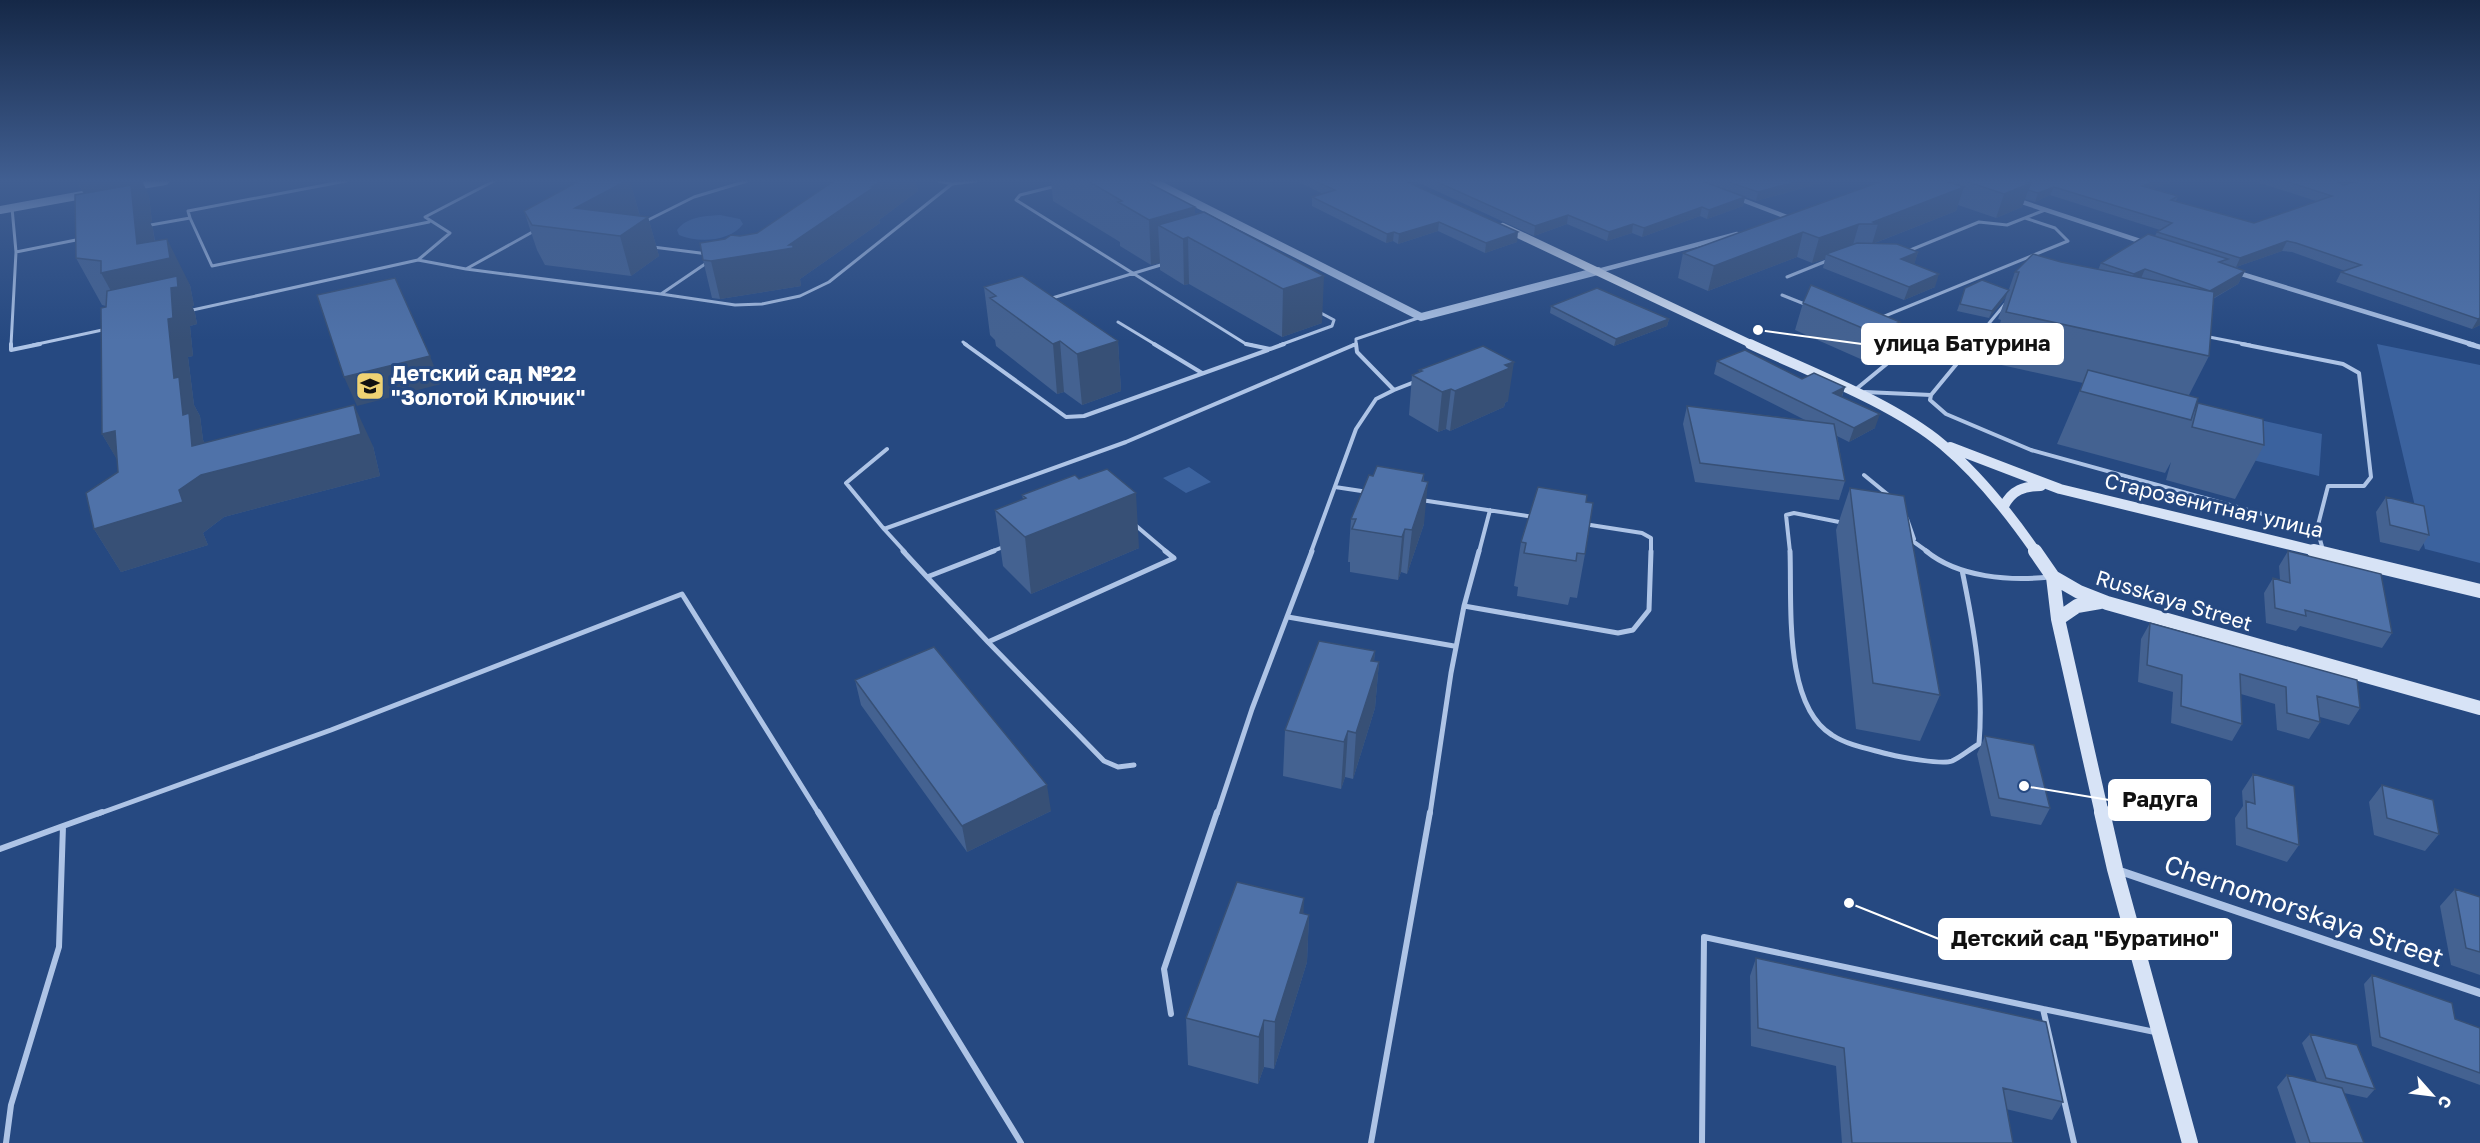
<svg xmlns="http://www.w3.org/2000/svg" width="2480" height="1143" viewBox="0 0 2480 1143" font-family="'Golos Text',sans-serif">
	<rect width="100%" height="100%" fill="#264981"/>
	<path fill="#3b629e" d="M 720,215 L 740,219 L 743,224 C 730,242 697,243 679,235 L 677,230 C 687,217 704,216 720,215 Z
		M 2377,344 L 2480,365 L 2480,563 L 2425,549 Z
		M 2215,410 L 2322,434 L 2319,476 L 2211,450 Z
		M 1189,467 L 1211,482 L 1186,493 L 1163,478 Z"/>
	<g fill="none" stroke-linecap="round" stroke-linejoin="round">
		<path stroke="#aec4e6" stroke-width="3" d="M 939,181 L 952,184 L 976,181
			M 1056,186 L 1020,195 L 1016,200 L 1246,344 L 1252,345
			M 190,218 L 188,211 L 346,181
			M 644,222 L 694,197 L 747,181
			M 145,226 L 190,218 L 212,266 L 429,222
			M 536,230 L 466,269 L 661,294 L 708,262
			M 653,247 L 708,254
			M 1908,251 L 1979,222 L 2007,225 L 2045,210
			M 16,252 L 81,239
			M 466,269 L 418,260 L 450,233 L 425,217 L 494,181
			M 1787,277 L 1829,260
			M 661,294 L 735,305 L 762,304 L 800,296 L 829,282 L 952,184
			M 1782,295 L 1807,305
			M 1049,299 L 1164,264
			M 188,311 L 418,260
			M 1880,318 L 2068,241 L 2055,228 L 2025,218
			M 1118,322 L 1156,345
			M 2204,336 L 2250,345
			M 1889,341 L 1899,345
			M 963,342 L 967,345
			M 11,345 L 16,252 L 12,208
			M 33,345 L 107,329
			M 1280,345 L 1332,326 L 1334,320 L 1319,312
			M 1353,345 L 1356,344
			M 1356,345 L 1356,339 L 1421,317
			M 1971,345 L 2005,304"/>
		<path stroke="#aec4e6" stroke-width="4" d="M 11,344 L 11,350 L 40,344
			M 965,344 L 1066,417 L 1084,416 L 1268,350
			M 1154,344 L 1202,373
			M 1246,344 L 1270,349 L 1284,344
			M 2242,344 L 2343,364 L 2359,373 L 2371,477 L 2364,486 L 2328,486 L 2317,529 L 2323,550
			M 1394,390 L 1417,381
			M 1855,390 L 1906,348 L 1896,344
			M 1865,392 L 1931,395 L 1973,344
			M 1931,395 L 1930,400 L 1946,414 L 2031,450 L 2317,529
			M 1864,475 L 1892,498
			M 1335,487 L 1368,492
			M 1421,500 L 1534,517
			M 1907,519 L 1914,539
			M 1134,524 L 1167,552
			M 1584,524 L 1642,533 L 1651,538 L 1651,552
			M 884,529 L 846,483 L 887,449
			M 1907,537 L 1928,552
			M 905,552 L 884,529 L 1126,442 L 1356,344
			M 990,552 L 1006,546
			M 1311,552 L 1356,429 L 1376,399 L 1394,390 L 1357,352 L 1356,344
			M 1479,552 L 1490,510
			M 1790,552 L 1786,515 L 1794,513 L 1844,523"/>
		<path stroke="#aec4e6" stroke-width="5" d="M 903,551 L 927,577 L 994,551
			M 1479,551 L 1464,606 L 1618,633 L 1633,630 L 1649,610 L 1651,551
			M 1790,551 C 1792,603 1783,705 1832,735 C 1849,746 1870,749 1888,754 C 1900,757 1942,765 1952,761 C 1961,757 1970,749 1979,744 C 1984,684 1974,628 1962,570
			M 1926,551 C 1959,578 2010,581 2050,577
			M 927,577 L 988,642 L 1174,558 L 1165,551
			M 1288,617 L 1454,646
			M 988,642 L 1104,761 L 1118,767 L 1134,765
			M 98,814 L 331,730 L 682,594 L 819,814
			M 1217,814 L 1252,709 L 1312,551
			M 1430,814 L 1451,673 L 1464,606"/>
		<path stroke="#aec4e6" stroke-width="6" d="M 818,812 L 1021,1143
			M 0,849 L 63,826
			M 2043,1009 L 2155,1032
			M 1171,1014 L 1164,969 L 1217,812
			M 6,1143 L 11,1105 L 59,947 L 63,826 L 102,812
			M 1371,1143 L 1430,812
			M 1702,1143 L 1704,937 L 2043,1009 L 2074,1143"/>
		<path stroke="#aec4e6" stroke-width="4.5" d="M 1737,198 L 1792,219
			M 2016,200 L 2146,243
			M 1598,271 L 1737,234
			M 2235,272 L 2474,345"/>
		<path stroke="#aec4e6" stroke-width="5" d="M 2469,344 L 2480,347"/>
		<path stroke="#aec4e6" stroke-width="8" d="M 2117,870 L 2480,993"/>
		<path stroke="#aec4e6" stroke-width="8" d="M 1152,181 L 1421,317 L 1598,271
			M 130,187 L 165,181
			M 0,210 L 88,194"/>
		<path stroke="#d7e3f6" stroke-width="8" d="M 1503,227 L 1753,345"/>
		<path stroke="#d7e3f6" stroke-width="10" d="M 1750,344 C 1810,372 1893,403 1943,445 C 1980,476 2009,513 2036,552
			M 1950,447 L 2060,489 L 2320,552
			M 2004,506 C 2012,490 2024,486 2041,486"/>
		<path stroke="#d7e3f6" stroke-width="14" d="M 2035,551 L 2053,577 L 2079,592 L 2107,603 L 2480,708
			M 2314,551 L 2480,591
			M 2053,577 L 2058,619 L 2102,814
			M 2058,619 L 2077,606 L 2100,602"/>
		<path stroke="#d7e3f6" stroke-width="16" d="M 2102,812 L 2115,869 L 2190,1143"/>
	</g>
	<path fill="#446291" d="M 77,181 L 142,181 L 149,196 L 152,222 L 150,222 L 153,229 L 155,241 L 190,285 L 194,306 L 192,306 L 195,313 L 197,324 L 190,326 L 193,356 L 188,357 L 194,405 L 200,416 L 203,440 L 205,443 L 373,446 L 380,476 L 224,517 L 203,533 L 208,545 L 121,572 L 94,529 L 118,472 L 117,459 L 102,434 L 106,306 L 102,305 L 76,258 L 84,194 Z
		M 579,181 L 630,181 L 640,216 L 648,217 L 659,256 L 631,276 L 545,265 L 537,250 L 524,211 Z
		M 834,181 L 916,181 L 918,191 L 879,220 L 880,223 L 800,279 L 801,286 L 720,299 L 712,298 L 703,260 L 757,233 Z
		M 1051,181 L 1145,181 L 1195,214 L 1204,212 L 1322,323 L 1282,337 L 1189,284 L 1184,285 L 1160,270 L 1160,263 L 1151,265 L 1120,246 L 1120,242 L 1053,201 Z
		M 1297,181 L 1405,181 L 1517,242 L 1485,253 L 1438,231 L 1398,244 L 1393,241 L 1386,243 L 1312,206 L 1312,197 L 1323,194 Z
		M 1415,181 L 1828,181 L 1756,201 L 1745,197 L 1743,206 L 1707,219 L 1700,216 L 1642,237 L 1632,233 L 1607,241 L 1567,224 L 1534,236 Z
		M 1946,181 L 2173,181 L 2153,189 L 2178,196 L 2176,201 L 2254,223 L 2316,201 L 2254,181 L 2353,181 L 2341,184 L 2343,185 L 2480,181 L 2480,325 L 2472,329 L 2336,282 L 2341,272 L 2345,271 L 2292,252 L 2282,251 L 2236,267 L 2245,271 L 2238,284 L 2213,299 L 2209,356 L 2189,395 L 2194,412 L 2198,403 L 2264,445 L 2235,499 L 2166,480 L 2171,462 L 2165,473 L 2057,444 L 2083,383 L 1988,362 L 2001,320 L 1998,319 L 2006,297 L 1989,318 L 1957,311 L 1965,288 L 2009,289 L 2015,272 L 2061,262 L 2098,270 L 2101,263 L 2155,236 L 2157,232 L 2160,230 L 2050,195 L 2035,202 L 2025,199 L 2022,207 L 1996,218 L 1958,205 L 1956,211 L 1875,243 L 1918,252 L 1914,264 L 1935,287 L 1904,300 L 1823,268 L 1825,259 L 1812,263 L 1797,257 L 1708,291 L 1678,278 L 1683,253 Z
		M 984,287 L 1118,341 L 1121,391 L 1082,405 L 1064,392 L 1057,394 L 996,346 L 995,340 L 990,335 Z
		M 1803,303 L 1900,322 L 1891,349 L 1865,361 L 1795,330 Z
		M 1551,306 L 1669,319 L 1667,326 L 1614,346 L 1550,313 Z
		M 1717,361 L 1845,387 L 1842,397 L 1875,428 L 1849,442 L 1837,436 L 1845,481 L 1839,500 L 1695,482 L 1683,424 L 1687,406 L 1805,420 L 1714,374 Z
		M 1419,370 L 1508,401 L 1505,403 L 1504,407 L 1450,431 L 1446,429 L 1438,432 L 1409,415 L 1412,375 L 1419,373 Z
		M 1424,474 L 1424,524 L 1407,574 L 1401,572 L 1398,580 L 1350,572 L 1350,562 L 1348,562 L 1351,519 L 1373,476 Z
		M 1850,488 L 1940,695 L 1920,741 L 1856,729 L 1836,530 Z
		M 1022,495 L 1139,548 L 1031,594 L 1003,566 L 995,510 L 1023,499 Z
		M 2386,497 L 2429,535 L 2419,551 L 2380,542 L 2376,512 Z
		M 1586,502 L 1585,554 L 1577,598 L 1570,597 L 1568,605 L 1517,596 L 1518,587 L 1514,586 L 1521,542 Z
		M 2288,551 L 2392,633 L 2382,648 L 2300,626 L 2296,631 L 2266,623 L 2264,593 L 2273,578 L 2280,580 L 2279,566 Z
		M 2150,623 L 2360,708 L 2349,725 L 2320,717 L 2320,722 L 2309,739 L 2277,730 L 2275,704 L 2241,694 L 2242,724 L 2232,741 L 2171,723 L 2173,692 L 2138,682 L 2141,639 Z
		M 1375,651 L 1374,661 L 1379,662 L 1375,708 L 1353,779 L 1345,777 L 1341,789 L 1283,776 L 1285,730 Z
		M 855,680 L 1051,811 L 967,852 L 861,705 Z
		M 1985,736 L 2050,808 L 2041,825 L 1991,816 L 1977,754 Z
		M 2253,774 L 2299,845 L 2287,862 L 2236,845 L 2235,818 L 2243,806 L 2242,791 Z
		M 2382,785 L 2439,834 L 2425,851 L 2374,835 L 2369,802 Z
		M 2455,889 L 2480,897 L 2480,975 L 2451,965 L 2440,906 Z
		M 1304,914 L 1309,915 L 1307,962 L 1274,1069 L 1264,1067 L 1258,1084 L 1188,1065 L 1186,1018 Z
		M 1756,958 L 2063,1102 L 2052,1120 L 2006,1109 L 2013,1143 L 1842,1143 L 1836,1066 L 1751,1046 L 1750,976 Z
		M 2372,975 L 2455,1019 L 2480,1028 L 2480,1085 L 2372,1046 L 2364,984 Z
		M 2310,1034 L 2375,1089 L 2367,1098 L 2344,1093 L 2364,1143 L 2296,1143 L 2277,1087 L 2287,1075 L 2317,1082 L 2302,1043 Z"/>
	<path fill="#375076" d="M 77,181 L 142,181 L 149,196 L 152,222 L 150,222 L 153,229 L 157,261 L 167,239 L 190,285 L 194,306 L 192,306 L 195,313 L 197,324 L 190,326 L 193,356 L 188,357 L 194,405 L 200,416 L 203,440 L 211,454 L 354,405 L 373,446 L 380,476 L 224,517 L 203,533 L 208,545 L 121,572 L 94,529 L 179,490 L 192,446 L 127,320 L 101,273 L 104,231 Z
		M 626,181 L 630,181 L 640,217 L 575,208 Z
		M 880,181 L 916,181 L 918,191 L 879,220 L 880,223 L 800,279 L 801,286 L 720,299 L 711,261 L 871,187 Z
		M 1799,181 L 1828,181 L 1756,201 L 1758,192 Z
		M 2155,181 L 2173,181 L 2138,195 L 2142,186 Z
		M 2338,181 L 2353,181 L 2336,186 Z
		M 2031,183 L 2022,207 L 1996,218 L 2004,194 Z
		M 1964,187 L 1956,211 L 1872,244 L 1878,224 L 1873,222 Z
		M 2054,187 L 2050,195 L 2035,202 L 2038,193 Z
		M 1745,197 L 1743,206 L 1707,219 L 1709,210 Z
		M 1195,207 L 1195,242 L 1188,237 L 1189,284 L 1184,285 L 1183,239 L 1158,225 L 1160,263 L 1151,265 L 1149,220 Z
		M 1702,207 L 1700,216 L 1642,237 L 1644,228 Z
		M 1568,215 L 1567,224 L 1534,236 L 1535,226 Z
		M 648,217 L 659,256 L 631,276 L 620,236 Z
		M 1439,222 L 1438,231 L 1398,244 L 1399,234 Z
		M 1633,224 L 1632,233 L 1607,241 L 1609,232 Z
		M 1859,224 L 1852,248 L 1826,254 L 1825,259 L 1812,263 L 1819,238 Z
		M 1394,232 L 1393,241 L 1386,243 L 1387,234 Z
		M 1518,232 L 1517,242 L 1485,253 L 1486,243 Z
		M 1803,232 L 1797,257 L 1708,291 L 1714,266 Z
		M 2287,241 L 2282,251 L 2236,267 L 2240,258 Z
		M 1918,252 L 1914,265 L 1901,259 Z
		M 2145,269 L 2139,283 L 2128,288 L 2134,274 Z
		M 2245,271 L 2238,284 L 2203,304 L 2210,291 Z
		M 1939,274 L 1935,287 L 1904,300 L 1909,287 Z
		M 1324,276 L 1322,323 L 1282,337 L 1283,289 Z
		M 2008,290 L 2006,297 L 1989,318 L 1992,311 Z
		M 2480,318 L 2480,325 L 2472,329 L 2478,319 Z
		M 1669,319 L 1667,326 L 1614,346 L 1616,339 Z
		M 1900,322 L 1891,349 L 1865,361 L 1874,333 Z
		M 1060,341 L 1064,392 L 1057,394 L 1053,344 Z
		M 1118,341 L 1121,391 L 1082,405 L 1077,354 Z
		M 430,356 L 441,384 L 357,406 L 344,377 Z
		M 1514,362 L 1508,401 L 1505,403 L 1504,407 L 1450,431 L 1455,391 Z
		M 1845,387 L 1840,401 L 1833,393 Z
		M 1451,389 L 1446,429 L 1438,432 L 1442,392 Z
		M 1880,414 L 1875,428 L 1849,442 L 1854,428 Z
		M 115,431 L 126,475 L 102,434 Z
		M 1424,474 L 1421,502 L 1428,482 L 1424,524 L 1407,574 L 1412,530 Z
		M 1136,493 L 1139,548 L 1031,594 L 1025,537 Z
		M 1405,529 L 1401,572 L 1398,580 L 1402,537 Z
		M 1375,651 L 1372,685 L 1379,662 L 1375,708 L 1353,779 L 1356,733 L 1371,661 Z
		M 1348,731 L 1345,777 L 1341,789 L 1344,742 Z
		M 1047,785 L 1051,811 L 967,852 L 962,826 Z
		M 1304,898 L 1303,935 L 1309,915 L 1307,962 L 1274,1069 L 1275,1022 L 1300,913 Z
		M 1264,1020 L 1264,1067 L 1258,1084 L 1259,1037 Z"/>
	<path fill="#4f72a9" stroke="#375076" stroke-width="1.5" d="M 579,181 L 626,181 L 575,208 L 648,217 L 620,236 L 532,225 L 524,211 Z
		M 834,181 L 880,181 L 871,187 L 874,187 L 789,245 L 793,245 L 793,248 L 711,261 L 703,260 L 700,243 L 725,239 L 731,235 L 740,236 L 757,233 Z
		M 1088,181 L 1145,181 L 1195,207 L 1149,220 L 1118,202 L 1122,201 Z
		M 1315,181 L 1405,181 L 1518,232 L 1486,243 L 1439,222 L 1399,234 L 1394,232 L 1387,234 L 1312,197 L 1335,190 Z
		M 1435,181 L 1702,181 L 1745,197 L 1709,210 L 1702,207 L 1644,228 L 1633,224 L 1609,232 L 1568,215 L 1535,226 Z
		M 1726,181 L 1799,181 L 1758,192 Z
		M 1882,181 L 1945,181 L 1964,187 L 1873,222 L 1878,224 L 1859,224 L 1819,238 L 1803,232 L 1714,266 L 1683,253 Z
		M 1965,181 L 2022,181 L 2031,183 L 2004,194 Z
		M 2022,181 L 2155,181 L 2142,186 L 2178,196 L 2171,200 L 2254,223 L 2332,196 L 2285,181 L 2338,181 L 2337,182 L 2343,185 L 2359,181 L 2480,181 L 2480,318 L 2478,319 L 2341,272 L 2361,265 L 2296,243 L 2287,241 L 2240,258 L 2157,232 L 2172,223 L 2054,187 L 2038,193 L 2028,190 L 2031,183 Z
		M 131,185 L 137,244 L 167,239 L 170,258 L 101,273 L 101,261 L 76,258 L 75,195 Z
		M 1204,212 L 1324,276 L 1283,289 L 1188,237 L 1183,239 L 1158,225 Z
		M 2148,234 L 2228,259 L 2219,262 L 2245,271 L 2210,291 L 2145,269 L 2134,274 L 2101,263 Z
		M 1857,243 L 1897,244 L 1918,252 L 1901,259 L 1939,274 L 1909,287 L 1826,254 Z
		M 2033,254 L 2061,262 L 2214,292 L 2209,356 L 2006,312 L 2019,272 L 2015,272 Z
		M 177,276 L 178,287 L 171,288 L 173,318 L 168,319 L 174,378 L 179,377 L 183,415 L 189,413 L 192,446 L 354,405 L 361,434 L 201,475 L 179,490 L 183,502 L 94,529 L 86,493 L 118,472 L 115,431 L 102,434 L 101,308 L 106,307 L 107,291 Z
		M 1022,276 L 1118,341 L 1077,354 L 1060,341 L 1053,344 L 990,298 L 996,296 L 984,287 Z
		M 395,278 L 430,356 L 344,377 L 317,295 Z
		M 1982,280 L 2009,290 L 1992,311 L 1960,304 L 1965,288 Z
		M 1811,285 L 1900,322 L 1874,333 L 1803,303 Z
		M 1597,288 L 1669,319 L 1616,339 L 1551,306 Z
		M 1483,346 L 1514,362 L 1505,365 L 1510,368 L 1455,391 L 1451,389 L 1442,392 L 1412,375 L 1422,371 L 1419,370 Z
		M 1745,350 L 1802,379 L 1814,373 L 1845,387 L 1833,393 L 1880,414 L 1854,428 L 1717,361 Z
		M 2088,370 L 2198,398 L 2191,420 L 2080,391 Z
		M 2198,403 L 2263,419 L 2264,445 L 2192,427 Z
		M 1687,406 L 1834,424 L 1845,481 L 1700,463 Z
		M 1377,466 L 1424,474 L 1422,481 L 1428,482 L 1412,530 L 1405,529 L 1402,537 L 1352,529 L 1356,519 L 1351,519 L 1369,475 L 1373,476 Z
		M 1107,469 L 1136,493 L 1025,537 L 995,510 L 1026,498 L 1022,495 L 1075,475 L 1079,479 Z
		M 1538,487 L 1587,495 L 1586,502 L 1593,503 L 1585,554 L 1577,553 L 1576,561 L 1524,553 L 1526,543 L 1521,542 Z
		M 1850,488 L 1904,496 L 1940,695 L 1873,683 Z
		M 2386,497 L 2424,506 L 2429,535 L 2390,525 Z
		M 2288,551 L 2381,574 L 2392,633 L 2305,610 L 2306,616 L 2275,608 L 2273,578 L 2290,583 Z
		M 2150,623 L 2357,680 L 2360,708 L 2317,696 L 2320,722 L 2287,713 L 2286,687 L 2240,674 L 2242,724 L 2181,706 L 2182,675 L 2147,665 Z
		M 1319,641 L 1375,651 L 1371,661 L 1379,662 L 1356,733 L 1348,731 L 1344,742 L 1285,730 Z
		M 934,647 L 1047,785 L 962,826 L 855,680 Z
		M 1985,736 L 2034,745 L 2050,808 L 1999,798 Z
		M 2253,774 L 2294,786 L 2299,845 L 2247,828 L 2246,801 L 2255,804 Z
		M 2382,785 L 2433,800 L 2439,834 L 2387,818 Z
		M 1237,882 L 1304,898 L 1300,913 L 1309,915 L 1275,1022 L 1264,1020 L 1259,1037 L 1186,1018 Z
		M 2455,889 L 2480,897 L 2480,952 L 2466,948 Z
		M 1756,958 L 2046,1022 L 2063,1102 L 2003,1088 L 2013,1143 L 1852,1143 L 1844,1048 L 1758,1028 Z
		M 2372,975 L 2452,1003 L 2455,1019 L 2480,1028 L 2480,1073 L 2380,1037 Z
		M 2310,1034 L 2357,1045 L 2375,1089 L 2326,1078 Z
		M 2287,1075 L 2342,1088 L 2364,1143 L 2310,1143 Z"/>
	<linearGradient id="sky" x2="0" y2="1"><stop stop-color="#152847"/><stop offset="0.53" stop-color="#415f92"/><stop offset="1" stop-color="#415f92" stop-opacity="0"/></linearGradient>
	<rect width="2480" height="341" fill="url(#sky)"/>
	<defs>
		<g id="school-square" transform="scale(1.5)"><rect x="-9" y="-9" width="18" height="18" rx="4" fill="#efd273" stroke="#264981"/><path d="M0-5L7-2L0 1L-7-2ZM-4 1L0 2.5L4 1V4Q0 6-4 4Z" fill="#111"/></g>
	</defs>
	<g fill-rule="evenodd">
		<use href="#school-square" x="370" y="386"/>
	</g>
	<g text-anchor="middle" stroke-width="6" stroke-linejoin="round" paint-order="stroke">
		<g font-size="21" font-weight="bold" fill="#fff" stroke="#264981" text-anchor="start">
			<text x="391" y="381">Детский сад №22<tspan x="391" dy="24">"Золотой Ключик"</tspan></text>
		</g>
		<g font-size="21" fill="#fff" stroke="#264981">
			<text transform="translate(2214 506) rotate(13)" y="7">Старозенитная улица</text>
			<text transform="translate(2174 601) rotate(17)" y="7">Russkaya Street</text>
		</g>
		<g font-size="26" fill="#fff" stroke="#264981">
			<text transform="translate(2304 911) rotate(19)" y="9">Chernomorskaya Street</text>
		</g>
	</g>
	<path fill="none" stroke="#fff" stroke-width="2" d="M1758 330L1862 344M2024 786L2109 800M1849 903L1939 939"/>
	<g fill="#fff" stroke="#264981" stroke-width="2">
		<circle cx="1758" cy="330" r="6"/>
		<circle cx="2024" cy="786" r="6"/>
		<circle cx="1849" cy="903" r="6"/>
	</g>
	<g fill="#fff" stroke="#fff" stroke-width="2">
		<rect x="1862" y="324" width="201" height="40" rx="6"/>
		<rect x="2109" y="780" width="101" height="40" rx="6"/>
		<rect x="1939" y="919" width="292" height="40" rx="6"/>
	</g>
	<g font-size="22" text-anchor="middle" font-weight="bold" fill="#111">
		<text x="1962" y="351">улица Батурина</text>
		<text x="2160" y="807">Радуга</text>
		<text x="2085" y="946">Детский сад "Буратино"</text>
	</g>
	<g transform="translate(2432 1095) rotate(118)" stroke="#264981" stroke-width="4.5" paint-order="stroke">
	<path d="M0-4.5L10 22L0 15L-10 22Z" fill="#ffffff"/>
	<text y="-9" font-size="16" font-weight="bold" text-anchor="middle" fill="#ffffff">С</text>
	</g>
</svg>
